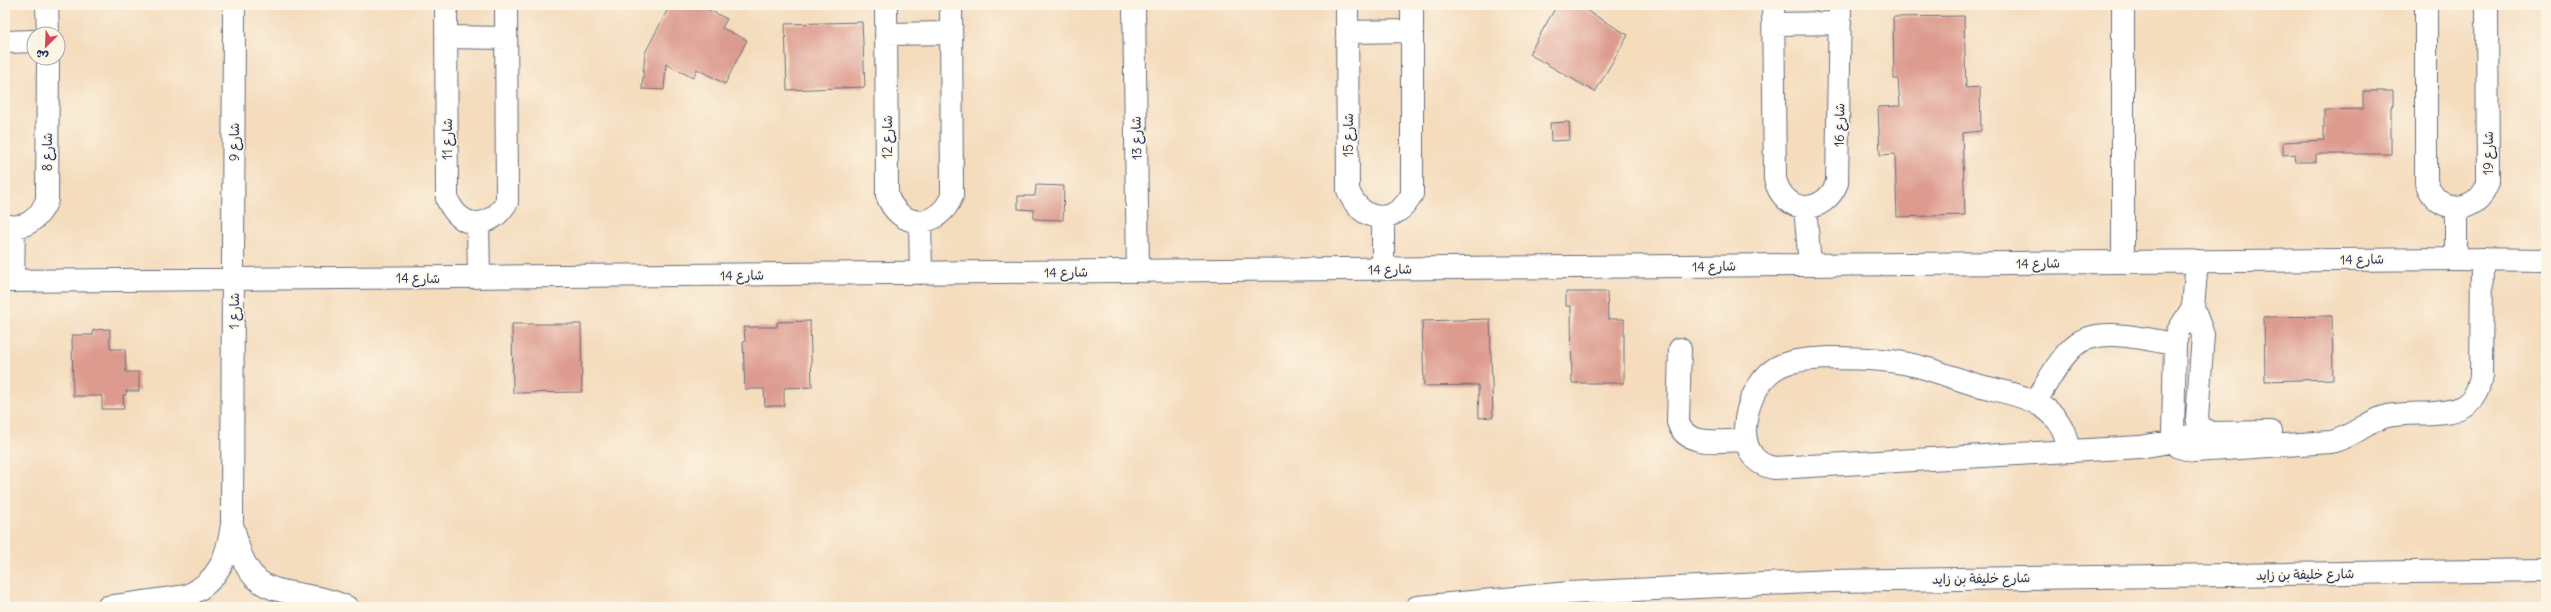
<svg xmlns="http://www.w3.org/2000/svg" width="2551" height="612" viewBox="0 0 2551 612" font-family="Delius,'Playpen Sans Arabic',sans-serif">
	<rect width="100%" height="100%" fill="#fcf5e5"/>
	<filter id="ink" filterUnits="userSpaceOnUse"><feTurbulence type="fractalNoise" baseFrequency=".025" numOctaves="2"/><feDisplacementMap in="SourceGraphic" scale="8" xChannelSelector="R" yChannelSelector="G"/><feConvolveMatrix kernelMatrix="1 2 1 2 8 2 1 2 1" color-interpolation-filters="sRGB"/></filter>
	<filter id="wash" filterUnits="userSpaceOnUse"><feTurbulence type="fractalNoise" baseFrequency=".012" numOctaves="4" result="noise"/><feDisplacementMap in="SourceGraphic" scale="16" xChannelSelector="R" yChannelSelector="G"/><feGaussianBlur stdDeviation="0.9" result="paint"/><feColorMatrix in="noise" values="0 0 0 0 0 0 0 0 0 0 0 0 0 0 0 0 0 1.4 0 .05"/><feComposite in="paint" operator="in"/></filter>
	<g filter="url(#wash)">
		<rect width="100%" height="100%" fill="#f4dcbd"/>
		<g id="blocks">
			<path fill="#dd9b8f" d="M 670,5 L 699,5 L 727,19 L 722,28 L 747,40 L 725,84 L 697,69 L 693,78 L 666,64 L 664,90 L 642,89 L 645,53 Z
				M 1557,5 L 1577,5 L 1628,35 L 1595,92 L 1529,54 Z
				M 1964,16 L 1966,88 L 1980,87 L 1981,131 L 1962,133 L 1965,215 L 1897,217 L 1895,154 L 1880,155 L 1878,107 L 1900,106 L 1898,79 L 1894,79 L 1893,17 Z
				M 862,22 L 865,87 L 787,90 L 785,24 Z
				M 2363,91 L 2393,91 L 2393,106 L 2391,106 L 2391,154 L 2316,154 L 2316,162 L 2296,162 L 2295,154 L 2283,155 L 2283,142 L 2324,140 L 2324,110 L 2363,109 Z
				M 1569,122 L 1570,140 L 1551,141 L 1550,123 Z
				M 1036,185 L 1064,186 L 1063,220 L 1034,219 L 1034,210 L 1018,209 L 1018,196 L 1035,196 Z
				M 1566,292 L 1607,292 L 1608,319 L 1624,319 L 1624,383 L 1572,383 L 1571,306 L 1566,306 Z
				M 2332,316 L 2333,379 L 2265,381 L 2264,317 Z
				M 1490,319 L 1493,417 L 1479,418 L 1478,385 L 1424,386 L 1422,321 Z
				M 810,321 L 812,387 L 784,388 L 784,406 L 765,406 L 764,389 L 745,389 L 743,342 L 745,342 L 744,327 L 777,327 L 777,322 Z
				M 512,324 L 581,324 L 582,392 L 513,393 Z
				M 110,329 L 110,349 L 125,349 L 126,372 L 139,372 L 139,391 L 126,391 L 126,395 L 123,395 L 124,409 L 102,409 L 102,396 L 73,396 L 72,335 L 93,335 L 93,330 Z"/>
		</g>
	</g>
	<g filter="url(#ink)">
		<use href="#blocks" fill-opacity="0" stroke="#676c7f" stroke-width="1"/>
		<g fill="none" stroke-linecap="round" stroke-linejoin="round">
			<g stroke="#676c7f" stroke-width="24">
				<path id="minor" d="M 47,5 L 48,34
					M 446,5 L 447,199 C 461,230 489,231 507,202 L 506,5
					M 886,5 L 887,195 C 899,230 938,230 952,196 L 951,5
					M 1134,5 L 1138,271
					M 1347,5 L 1348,190 C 1361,224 1396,226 1412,194 L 1412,5
					M 1773,5 L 1775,179 C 1784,215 1824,216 1837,183 L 1840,5
					M 2426,5 L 2426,182 C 2437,215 2476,217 2488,183 L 2487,5
					M 1774,24 L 1840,23
					M 1347,32 L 1412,31
					M 887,34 L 951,33
					M 447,37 L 506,38
					M 5,42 L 34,41
					M 1805,207 L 1810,265
					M 920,221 L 921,273
					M 478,224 L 479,277
					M 5,225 C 26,231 40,217 47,200 L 48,58
					M 2456,259 L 2456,208
					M 2197,261 L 2193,307 L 2178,331 L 2175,344 L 2173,434 L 2179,447 L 2194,451 L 2331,442 C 2351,438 2365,423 2384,417 C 2419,407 2474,428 2481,376 L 2482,259
					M 2123,262 L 2123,5
					M 1383,269 L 1383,217
					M 5,281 L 2456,259 L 2546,260
					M 13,281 L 14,227
					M 2193,307 L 2203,335 L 2197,418 L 2200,427 L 2212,433 L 2271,432
					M 1680,349 L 1678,422 C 1686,449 1725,440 1746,440
					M 2035,402 C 2047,384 2058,360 2074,346 C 2098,325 2146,340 2175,344
					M 2069,451 C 2066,436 2063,425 2052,414 C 2031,395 2002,392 1977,385 C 1960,380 1944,374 1928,369 C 1896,359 1863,358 1829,358 C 1813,359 1797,359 1782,365 C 1745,380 1725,461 1775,468 L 2140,447 L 2175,441 L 2203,431
					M 234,530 C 250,610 290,582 347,607
					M 108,607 L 187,596 C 219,581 227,558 232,525 L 234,5"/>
			</g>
			<g stroke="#676c7f" stroke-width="24">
				<path id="major" d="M 1417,607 L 1569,593 L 1831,581 L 2546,570"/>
			</g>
			<use href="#minor" stroke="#fff" stroke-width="22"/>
			<use href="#major" stroke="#fff" stroke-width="22"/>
		</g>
	</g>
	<g text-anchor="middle" stroke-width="3.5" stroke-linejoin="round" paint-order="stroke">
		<g font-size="13" fill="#1b2f5e" stroke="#fcf5e5">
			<text transform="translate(1839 125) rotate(-89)" y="5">شارع 16</text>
			<text transform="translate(1348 135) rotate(-90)" y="5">شارع 15</text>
			<text transform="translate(887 137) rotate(-90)" y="5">شارع 12</text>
			<text transform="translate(1136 138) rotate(-91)" y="5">شارع 13</text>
			<text transform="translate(447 139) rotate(-90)" y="5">شارع 11</text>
			<text transform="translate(234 142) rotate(-90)" y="5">شارع 9</text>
			<text transform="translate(47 152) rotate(-90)" y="5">شارع 8</text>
			<text transform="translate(2488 153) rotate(-90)" y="5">شارع 19</text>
			<text transform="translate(2362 259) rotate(-1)" y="5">شارع 14</text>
			<text transform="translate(2038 263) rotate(-1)" y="5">شارع 14</text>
			<text transform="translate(1714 266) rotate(-1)" y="5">شارع 14</text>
			<text transform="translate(1390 269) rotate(-1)" y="5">شارع 14</text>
			<text transform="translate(1066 272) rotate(-1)" y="5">شارع 14</text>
			<text transform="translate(742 275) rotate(-1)" y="5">شارع 14</text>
			<text x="418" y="283">شارع 14</text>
			<text transform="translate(234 311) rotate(-90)" y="5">شارع 1</text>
			<text transform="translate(2305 574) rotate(-1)" y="5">شارع خليفة بن زايد</text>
			<text transform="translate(1981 578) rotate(-1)" y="5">شارع خليفة بن زايد</text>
		</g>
	</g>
	<rect width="2551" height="612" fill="none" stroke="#fcf5e5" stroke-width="20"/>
	<g transform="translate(46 46) rotate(204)"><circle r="19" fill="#fcf5e5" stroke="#a2a6af"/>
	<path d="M0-3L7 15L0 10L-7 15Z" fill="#d1495b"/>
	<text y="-6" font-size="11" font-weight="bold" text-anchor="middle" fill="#1b2f5e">ش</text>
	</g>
</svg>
